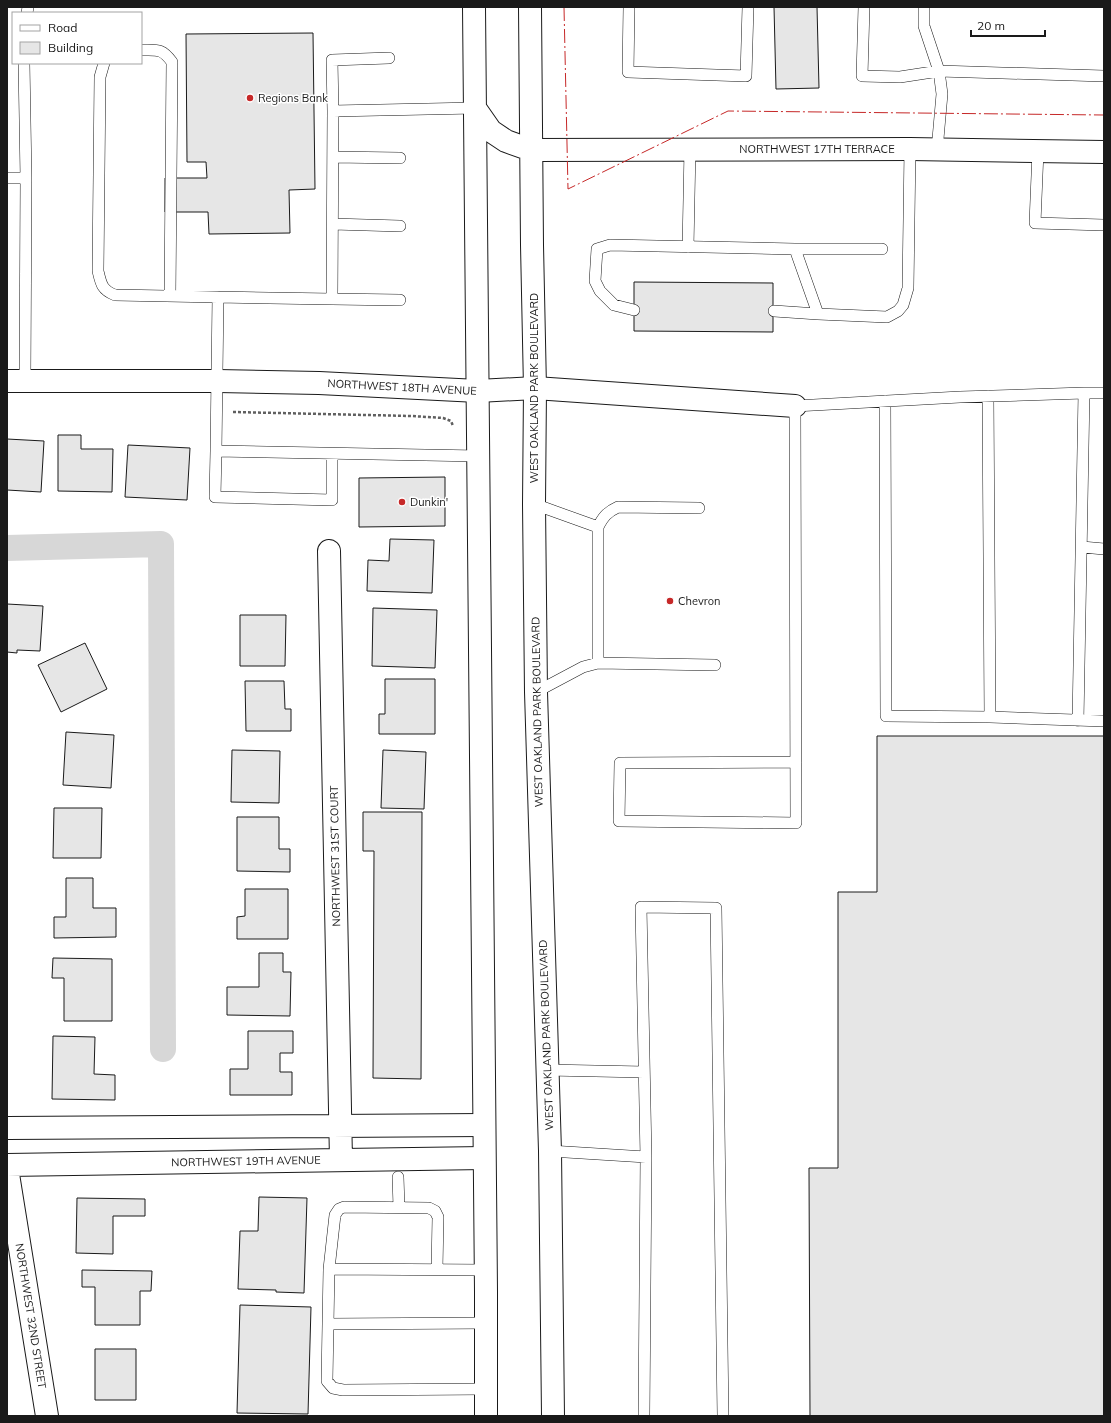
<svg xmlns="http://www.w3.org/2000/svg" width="1111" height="1423" viewBox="0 0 1111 1423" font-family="Mulish,sans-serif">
	<rect width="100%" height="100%" fill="#fff"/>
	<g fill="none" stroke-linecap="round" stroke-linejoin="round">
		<path stroke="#d7d7d7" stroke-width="26" d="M 7,548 L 161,544 L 163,1049"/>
	</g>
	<path fill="#e6e6e6" stroke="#1a1a1a" d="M 774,7 L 817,7 L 819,88 L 776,89 Z
		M 313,33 L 315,189 L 289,190 L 290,233 L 209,234 L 208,212 L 165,212 L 165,178 L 207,178 L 206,162 L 187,162 L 186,34 Z
		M 634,282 L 773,283 L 773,332 L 634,331 Z
		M 58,435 L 81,435 L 81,449 L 113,449 L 112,492 L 58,491 Z
		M 7,439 L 44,441 L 41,492 L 7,490 Z
		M 128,445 L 190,448 L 187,500 L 125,497 Z
		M 445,477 L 445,526 L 359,527 L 359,478 Z
		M 390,539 L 434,540 L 432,593 L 367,591 L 368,560 L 389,561 Z
		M 7,604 L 43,606 L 40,651 L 17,650 L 17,653 L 7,652 Z
		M 373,608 L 437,610 L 435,668 L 372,666 Z
		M 240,615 L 286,615 L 285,666 L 240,666 Z
		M 85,643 L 107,689 L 61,712 L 38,665 Z
		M 385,679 L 435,679 L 435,734 L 379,734 L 379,714 L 385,714 Z
		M 245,681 L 284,681 L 285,709 L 291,709 L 291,731 L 246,731 Z
		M 66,732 L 114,735 L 111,788 L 63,785 Z
		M 877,736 L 1104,736 L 1104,1416 L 810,1416 L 809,1168 L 838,1168 L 838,892 L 877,892 Z
		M 232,750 L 280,751 L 279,803 L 231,802 Z
		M 383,750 L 426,752 L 424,809 L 381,808 Z
		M 54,808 L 102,808 L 101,858 L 53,858 Z
		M 363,812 L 422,812 L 421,1079 L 373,1078 L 374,851 L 363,851 Z
		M 237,817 L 279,817 L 279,849 L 290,849 L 290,872 L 237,871 Z
		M 66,878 L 93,878 L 93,908 L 116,908 L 116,937 L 54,938 L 54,917 L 66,917 Z
		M 245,889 L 288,889 L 288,939 L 237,939 L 237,917 L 245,916 Z
		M 259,953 L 283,953 L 283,972 L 291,972 L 290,1016 L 227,1015 L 227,987 L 259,987 Z
		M 53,958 L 112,959 L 112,1021 L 64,1021 L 64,978 L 52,978 Z
		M 248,1031 L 293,1031 L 293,1053 L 280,1053 L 280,1072 L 292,1072 L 292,1095 L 230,1095 L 230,1069 L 248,1069 Z
		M 53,1036 L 95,1037 L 94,1074 L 115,1075 L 115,1100 L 52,1099 Z
		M 259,1197 L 307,1198 L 304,1293 L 276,1292 L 276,1290 L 238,1289 L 240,1231 L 258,1231 Z
		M 77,1198 L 145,1199 L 145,1216 L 113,1216 L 113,1254 L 76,1253 Z
		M 82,1270 L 152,1271 L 151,1291 L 140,1291 L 140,1325 L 95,1325 L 95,1287 L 82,1287 Z
		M 240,1305 L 311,1307 L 308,1414 L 237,1413 Z
		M 95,1349 L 136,1349 L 136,1400 L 95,1400 Z"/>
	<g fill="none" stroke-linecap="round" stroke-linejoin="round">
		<g stroke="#1a1a1a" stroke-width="12">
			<path id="lane" d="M 629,7 L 628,72 L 746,76 L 748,7
				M 864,7 L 862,76 L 900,77 L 939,71 L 1104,76
				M 924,7 L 924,26 L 939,71 L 942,94 L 937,150
				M 27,13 L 28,7
				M 141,50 C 157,50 162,48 172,62 L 170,296
				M 389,58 L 332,60 L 333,111 L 332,299 L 400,300
				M 24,63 L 26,178 L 25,382
				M 104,63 L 100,77 L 98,271 C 101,284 102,290 115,295 L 218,297
				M 333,111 L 475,108
				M 1038,151 L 1035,223 L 1104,225
				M 333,157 L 400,158
				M 7,178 L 26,178
				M 333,224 L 400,226
				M 688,247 L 690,149
				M 795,249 L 818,314 L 887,317 L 898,311 L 903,305 L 908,288 L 910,149
				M 332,299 L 218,297 L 216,451 L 478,456
				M 634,310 L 614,305 L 600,291 L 595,281 L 597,249 L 610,245 L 795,249 L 882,249
				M 774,311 L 818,314
				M 1084,393 L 1104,393
				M 885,401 L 886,716 L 990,717 L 988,396
				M 216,451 L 215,497 L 332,500 L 332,454
				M 534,504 L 598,527 L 598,663
				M 598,527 C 603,517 607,512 618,507 L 699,508
				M 1082,547 L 1104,549
				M 536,692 L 583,667 L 598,663 L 715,665
				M 990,717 L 1104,721
				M 796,762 L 620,763 L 619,821 L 796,823 L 795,406 L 960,397 L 1084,393 L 1078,721
				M 547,1070 L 644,1072
				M 550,1151 L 646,1157
				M 398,1177 L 399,1207
				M 329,1269 L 485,1270
				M 328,1324 L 329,1269 L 335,1215 L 339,1209 L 344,1207 L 429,1208 L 435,1211 L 438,1217 L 437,1269
				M 485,1389 L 343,1390 L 333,1388 L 327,1381 L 328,1324 L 486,1323
				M 644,1416 L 646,1157 L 641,907 L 716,908 L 723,1416"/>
		</g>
		<g stroke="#1a1a1a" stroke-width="24">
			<path id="street" d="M 531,150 L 910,149 L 1104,152
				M 7,381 L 218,381 L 319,383 L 478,391 L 535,388 L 795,406
				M 329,551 L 341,1160
				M 7,1128 L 484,1125
				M 7,1165 L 484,1158
				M 7,1168 L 47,1416"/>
		</g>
		<g stroke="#1a1a1a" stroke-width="24">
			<path id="primary" d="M 474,7 L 486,1291 L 486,1416
				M 530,7 L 532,245 L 535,388 L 534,504 L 536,692 L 550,1151 L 553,1416
				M 475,108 L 491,131 L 506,141 L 531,150"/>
		</g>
		<path stroke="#5f5f5f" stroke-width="2.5" stroke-dasharray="3 2" stroke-linecap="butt" d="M 233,412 L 411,416 L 443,418 L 451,421 L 453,426"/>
		<use href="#lane" stroke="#fff" stroke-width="11"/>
		<use href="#street" stroke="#fff" stroke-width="22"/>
		<use href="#primary" stroke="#fff" stroke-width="22"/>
		<path stroke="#c62828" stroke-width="1" stroke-dasharray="14 3 2 3" stroke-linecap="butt" d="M 564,7 L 568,189 L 728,111 L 1104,115"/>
	</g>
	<g fill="#c62828" stroke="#fff" stroke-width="1.5">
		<circle cx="250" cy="98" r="4"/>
		<circle cx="402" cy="502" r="4"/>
		<circle cx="670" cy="601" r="4"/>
	</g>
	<g text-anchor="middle" stroke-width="3" stroke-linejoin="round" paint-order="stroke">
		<g font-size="11" fill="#1a1a1a" stroke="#fff" text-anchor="start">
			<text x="258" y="102">Regions Bank</text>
			<text x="410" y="506">Dunkin'</text>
			<text x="678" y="605">Chevron</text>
		</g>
		<g font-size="11" fill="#1a1a1a" stroke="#fff">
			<text x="817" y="153">NORTHWEST 17TH TERRACE</text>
			<text transform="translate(402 387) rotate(3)" y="4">NORTHWEST 18TH AVENUE</text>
			<text transform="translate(534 388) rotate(-90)" y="4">WEST OAKLAND PARK BOULEVARD</text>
			<text transform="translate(537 712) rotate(-91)" y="4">WEST OAKLAND PARK BOULEVARD</text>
			<text transform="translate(335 856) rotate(-91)" y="4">NORTHWEST 31ST COURT</text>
			<text transform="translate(546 1035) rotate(-92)" y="4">WEST OAKLAND PARK BOULEVARD</text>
			<text transform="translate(246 1161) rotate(-1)" y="4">NORTHWEST 19TH AVENUE</text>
			<text transform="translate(31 1316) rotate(81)" y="4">NORTHWEST 32ND STREET</text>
		</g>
	</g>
	<rect width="1111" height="1423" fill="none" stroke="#1a1a1a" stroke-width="16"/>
	<rect x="12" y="12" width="130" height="52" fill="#ffffff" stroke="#a3a3a3"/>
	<rect x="20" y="25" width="20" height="6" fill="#ffffff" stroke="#a3a3a3"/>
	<text x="48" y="32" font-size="12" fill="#1a1a1a">Road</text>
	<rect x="20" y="42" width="20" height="12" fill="#e6e6e6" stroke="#a3a3a3"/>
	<text x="48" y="52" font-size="12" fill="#1a1a1a">Building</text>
	<path d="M971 30v6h74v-6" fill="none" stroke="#1a1a1a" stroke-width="2"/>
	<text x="977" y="30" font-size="12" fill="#1a1a1a" stroke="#ffffff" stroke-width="3" paint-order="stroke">20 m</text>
</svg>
